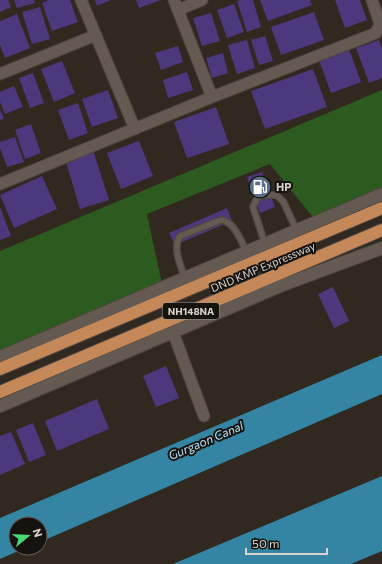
<svg xmlns="http://www.w3.org/2000/svg" width="382" height="564" viewBox="0 0 382 564" font-family="Commissioner,sans-serif">
	<rect width="100%" height="100%" fill="#312820"/>
	<path fill="#2d5a1e" d="M 382,90 L 382,194 L 316,221 L 270,164 L 147,214 L 162,284 L 0,352 L 0,251 Z"/>
	<path fill="#3484a3" d="M 382,355 L 382,394 L 40,542 L 40,524 L 16,524 L 16,548 L 25,548 L 0,559 L 0,518 Z
		M 382,476 L 382,551 L 351,564 L 173,564 Z"/>
	<path fill="#4c387d" d="M 0,0 L 8,0 L 11,7 L 0,12 Z
		M 14,0 L 34,0 L 35,3 L 17,8 Z
		M 49,0 L 70,0 L 78,22 L 52,31 L 42,3 Z
		M 95,0 L 111,0 L 97,6 Z
		M 136,0 L 161,0 L 139,8 Z
		M 240,0 L 253,0 L 261,27 L 247,32 L 237,1 Z
		M 260,0 L 310,0 L 312,5 L 268,21 Z
		M 335,0 L 360,0 L 367,20 L 345,28 Z
		M 234,4 L 244,32 L 227,38 L 217,10 Z
		M 40,7 L 50,39 L 32,44 L 22,12 Z
		M 314,12 L 324,40 L 281,55 L 271,27 Z
		M 211,13 L 220,41 L 202,46 L 193,18 Z
		M 17,14 L 30,48 L 5,58 L 0,45 L 0,21 Z
		M 265,36 L 273,61 L 259,65 L 251,40 Z
		M 247,40 L 255,68 L 237,74 L 228,45 Z
		M 379,40 L 382,49 L 382,78 L 369,83 L 356,48 Z
		M 178,46 L 183,62 L 161,70 L 155,53 Z
		M 349,49 L 361,82 L 331,93 L 319,60 Z
		M 223,53 L 228,73 L 212,78 L 206,58 Z
		M 62,61 L 75,93 L 54,102 L 41,69 Z
		M 313,69 L 327,107 L 265,129 L 251,91 Z
		M 187,72 L 193,90 L 168,98 L 163,80 Z
		M 33,73 L 44,103 L 30,108 L 19,78 Z
		M 14,86 L 23,107 L 5,114 L 0,102 L 0,92 Z
		M 108,90 L 118,118 L 92,127 L 82,99 Z
		M 78,103 L 88,133 L 69,140 L 58,110 Z
		M 216,107 L 229,144 L 187,158 L 174,122 Z
		M 0,109 L 4,119 L 0,120 Z
		M 31,124 L 41,153 L 25,159 L 15,130 Z
		M 15,137 L 24,162 L 7,167 L 0,148 L 0,142 Z
		M 139,141 L 153,176 L 121,189 L 107,153 Z
		M 93,150 L 109,200 L 80,209 L 65,159 Z
		M 262,172 L 275,207 L 260,213 L 247,177 Z
		M 42,176 L 57,209 L 14,228 L 0,195 Z
		M 0,207 L 11,236 L 0,240 Z
		M 227,208 L 232,221 L 175,245 L 169,233 Z
		M 333,287 L 349,321 L 334,328 L 318,294 Z
		M 166,366 L 179,398 L 156,407 L 143,376 Z
		M 97,399 L 109,429 L 57,451 L 45,421 Z
		M 33,423 L 46,455 L 29,462 L 16,430 Z
		M 11,432 L 25,464 L 0,475 L 0,436 Z"/>
	<g fill="none" stroke-linecap="round" stroke-linejoin="round">
		<g stroke="#4e4640" stroke-width="8">
			<path id="lane" d="M 265,244 L 253,207 L 257,198 L 265,195 L 276,195 L 283,201 L 297,231
				M 185,279 C 181,265 172,249 180,236 L 221,220 C 235,222 240,240 247,252"/>
		</g>
		<g stroke="#4e4640" stroke-width="13">
			<path id="street" d="M 81,0 L 135,129
				M 174,0 L 212,97
				M 178,10 L 202,0
				M 0,74 L 96,35
				M 0,184 L 212,97 L 376,33 L 380,24 L 372,0
				M 173,332 L 204,416"/>
		</g>
		<g stroke="#4e4640" stroke-width="14">
			<path id="secondary" d="M 0,357 L 382,194
				M 0,406 L 280,286 L 382,248"/>
		</g>
		<g stroke="#4e4640" stroke-width="14">
			<path id="highway" d="M 0,369 L 382,208
				M 0,392 L 382,230"/>
		</g>
		<use href="#lane" stroke="#655a51" stroke-width="5.5"/>
		<use href="#street" stroke="#655a51" stroke-width="11"/>
		<use href="#secondary" stroke="#655a51" stroke-width="12"/>
		<use href="#highway" stroke="#c58858" stroke-width="12"/>
	</g>
	<defs>
		<g id="fuel-disc" transform="scale(1.15)"><circle r="9.5" fill="#5c6f8a" stroke="#16120e"/><path d="M-5.5-6h7V0h2V4h1.3V-2.5L3-4.5l.8-.8L6-3V5H2.5V1h-1V6h-7ZM-4.2-4.7v3.2H.2V-4.7Z" fill="#fff"/></g>
	</defs>
	<g fill-rule="evenodd">
		<use href="#fuel-disc" x="260" y="187"/>
	</g>
	<g text-anchor="middle" stroke-width="4" stroke-linejoin="round" paint-order="stroke">
		<rect fill="#16120e" stroke="#9e9893" stroke-width="1" x="163" y="303" width="56" height="16" rx="3"/>
		<g font-size="10" font-weight="bold" fill="#d8d1cc">
			<text x="191" y="315">NH148NA</text>
		</g>
		<g font-size="11" font-weight="bold" fill="#d8d1cc" stroke="#16120e" text-anchor="start">
			<text x="276" y="191">HP</text>
		</g>
		<g font-size="11" fill="#d8d1cc" stroke="#16120e">
			<text transform="translate(263 267) rotate(-23)" y="4">DND KMP Expressway</text>
		</g>
		<g font-size="12" font-style="italic" fill="#b5e4fa" stroke="#16120e">
			<text transform="translate(206 441) rotate(-23)" y="4">Gurgaon Canal</text>
		</g>
	</g>
	<g transform="translate(28 536) rotate(72)"><circle r="19" fill="#16120e" stroke="#645e5a"/>
	<path d="M0-3L7 15L0 10L-7 15Z" fill="#4ad677"/>
	<text y="-6" font-size="11" font-weight="bold" text-anchor="middle" fill="#d8d1cc">N</text>
	</g>
	<path d="M246 548v6h81v-6" fill="none" stroke="#d8d1cc" stroke-width="2"/>
	<text x="252" y="548" font-size="12" fill="#d8d1cc" stroke="#16120e" stroke-width="3" paint-order="stroke">50 m</text>
</svg>
